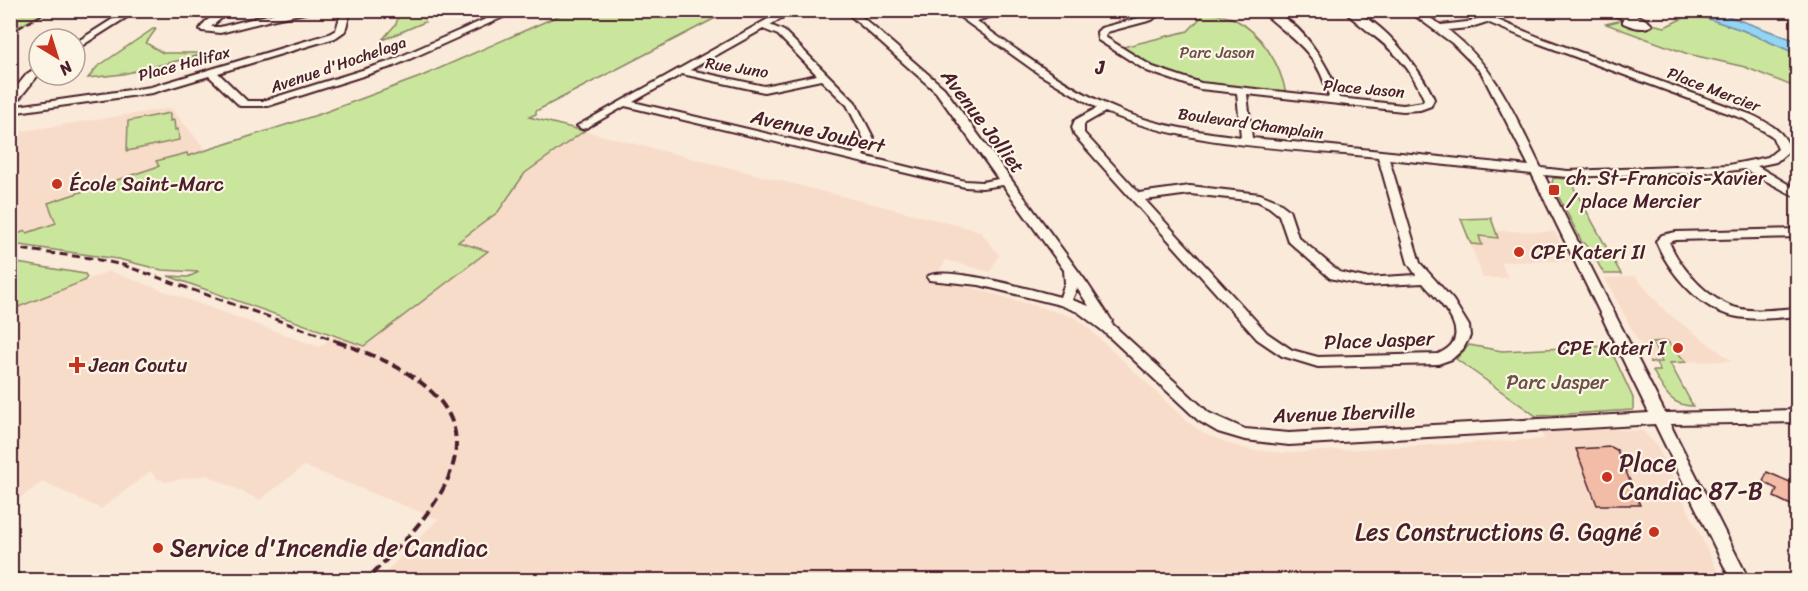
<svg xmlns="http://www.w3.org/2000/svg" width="1808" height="591" viewBox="0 0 1808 591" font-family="Sriracha,sans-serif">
	<rect width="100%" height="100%" fill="#faead9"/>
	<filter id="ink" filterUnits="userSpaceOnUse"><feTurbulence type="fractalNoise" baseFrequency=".0167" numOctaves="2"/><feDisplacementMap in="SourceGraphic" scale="12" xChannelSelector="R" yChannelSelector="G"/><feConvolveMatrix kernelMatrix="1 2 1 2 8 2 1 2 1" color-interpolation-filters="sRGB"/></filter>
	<g filter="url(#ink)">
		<path fill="#f8dcca" d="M 171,108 L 206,150 L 48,203 L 57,223 L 26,233 L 25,230 L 22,231 L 11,239 L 10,133 Z
			M 584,131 L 980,231 L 999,255 L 990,272 L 946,260 L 935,277 L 1074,317 L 1084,324 L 1189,423 L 1205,434 L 1233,445 L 1252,450 L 1287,453 L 1544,439 L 1542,432 L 1603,429 L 1643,431 L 1656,444 L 1722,580 L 378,580 L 438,519 L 304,466 L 260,500 L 207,475 L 165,482 L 155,477 L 151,471 L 101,509 L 43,482 L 11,504 L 11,310 L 109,271 L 319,347 L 335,336 L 364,346 L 487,252 L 457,243 L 498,212 L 525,173 Z
			M 1491,218 L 1496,231 L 1555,232 L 1569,261 L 1501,262 L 1508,278 L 1483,278 L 1461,219 Z
			M 1635,276 L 1666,312 L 1732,361 L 1649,362 L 1605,278 Z"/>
		<path fill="#cae69d" stroke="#8a8264" stroke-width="1.5" d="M 11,10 L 47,10 L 47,11 L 11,31 Z
			M 400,11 L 408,11 L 424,18 L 425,22 L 382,40 L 396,24 Z
			M 569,11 L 729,11 L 536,111 L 536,114 L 529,117 L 584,131 L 525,173 L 498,212 L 458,242 L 488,251 L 364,346 L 168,276 L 188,277 L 199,272 L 162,270 L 118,259 L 12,244 L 15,242 L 11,239 L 25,230 L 27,233 L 56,223 L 48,203 L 159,166 L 156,161 L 187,153 L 188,156 L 320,114 L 420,77 Z
			M 1664,11 C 1704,11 1760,37 1797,54 L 1797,88 L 1745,67 L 1688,54 L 1606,24 L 1622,20 L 1645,27 L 1651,24 L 1665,27 L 1683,18 Z
			M 1206,12 C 1215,14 1226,16 1234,19 C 1261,32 1281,65 1286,94 L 1207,86 L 1152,68 L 1119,48 L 1188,31 Z
			M 153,29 L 156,29 L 146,43 L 163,53 L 199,53 L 197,56 L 123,74 L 88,78 L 97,67 Z
			M 170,113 L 170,121 L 174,120 L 175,130 L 178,129 L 179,140 L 127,151 L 128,121 Z
			M 1553,178 L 1569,179 L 1621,274 L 1604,274 L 1590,249 L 1582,242 L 1552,184 Z
			M 1491,218 L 1498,238 L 1479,236 L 1482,245 L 1471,244 L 1461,219 Z
			M 11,262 L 85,274 L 87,277 L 84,281 L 11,310 Z
			M 1667,341 L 1686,362 L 1670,363 L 1693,406 C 1670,406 1663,389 1653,371 L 1660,371 L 1656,363 L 1649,362 L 1662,362 L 1652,342 Z
			M 1469,345 L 1502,351 L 1609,346 L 1633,398 L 1633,410 L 1536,416 L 1456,359 Z"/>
		<path fill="#91d4f3" stroke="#758ca3" stroke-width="1.5" d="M 1684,11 L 1714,11 L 1797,41 L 1797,54 L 1742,30 Z"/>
		<path fill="#f3bca7" stroke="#4a1f2b" stroke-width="1.5" d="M 1611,447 L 1617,450 L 1640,505 L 1597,505 L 1576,449 Z
			M 1767,472 L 1797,485 L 1795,507 L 1774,497 L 1777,489 L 1763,482 Z"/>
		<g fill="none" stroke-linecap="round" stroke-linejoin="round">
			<g stroke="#4a1f2b" stroke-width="4">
				<path id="minor" d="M 127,10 L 138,10 L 75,50 L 75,43 Z
					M 221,10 L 231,10 L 211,27 L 220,27 L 275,13 L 320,10 L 275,19 L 220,33 L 202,31 L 200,29 L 205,22 Z
					M 342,10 L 351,10 L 345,31 L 335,38 L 218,73 L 247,101 L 263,101 L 388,62 L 506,10 L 519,10 L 394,66 L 268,106 L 240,106 L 209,76 L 152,93 L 10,113 L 10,107 L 151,87 L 329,34 L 336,30 Z
					M 784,10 L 795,10 L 770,25 L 784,31 L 855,102 L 874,139 L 863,156 L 965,181 L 982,182 L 998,179 L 936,92 L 844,10 L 854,10 L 944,88 L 1087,283 L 1112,321 L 1111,323 L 1209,413 L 1245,429 L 1289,433 L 1649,413 L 1532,174 L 1389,159 L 1420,263 L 1453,300 L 1469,326 L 1470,336 L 1463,349 L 1452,359 L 1438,364 L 1318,367 L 1282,356 L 1257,339 L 1075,136 L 1072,127 L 1075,120 L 1097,108 L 1039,74 L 950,10 L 961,10 L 970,17 L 996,10 L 1013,10 L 976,21 C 1023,54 1070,91 1124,112 C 1162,127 1201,132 1241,137 L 1237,93 L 1200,89 L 1147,71 L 1098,40 L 1097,32 L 1101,28 L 1146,16 L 1154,10 L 1164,10 L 1152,20 L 1107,32 L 1105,37 L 1153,67 L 1201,83 L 1329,97 C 1317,50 1293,40 1260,10 C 1296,10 1331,67 1339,98 L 1403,105 L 1423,102 L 1424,99 C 1404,51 1378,42 1343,10 C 1376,10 1422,70 1434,99 L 1431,106 L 1420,110 L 1403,111 L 1247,94 L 1252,138 L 1529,166 L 1481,72 L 1452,43 L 1407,10 L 1418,10 L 1441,25 L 1467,22 L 1498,12 L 1536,10 L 1495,19 L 1541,38 L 1752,115 C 1768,123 1785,131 1790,150 L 1776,162 L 1757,166 L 1798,190 L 1798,198 L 1744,169 L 1729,171 L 1568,177 L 1544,175 L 1665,413 L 1798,410 L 1798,422 L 1670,424 L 1749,580 L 1731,580 L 1655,424 L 1289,445 L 1245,440 L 1218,432 L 1199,421 L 1103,331 L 1078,312 L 1060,305 L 979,285 L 929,280 L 927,277 C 941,264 1038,291 1060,297 L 1065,283 L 1064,270 L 1003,185 L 982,188 L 965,187 L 625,106 L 586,128 L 582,129 L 577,126 ZM 1487,22 L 1535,42 L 1744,119 L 1772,136 L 1778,149 L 1768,157 L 1729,165 L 1568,171 L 1541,168 C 1514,114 1497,68 1448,30 L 1468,28 ZM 763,29 L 778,35 L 817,75 L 764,86 L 690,70 ZM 682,74 L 764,92 L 821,80 L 847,105 L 864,139 L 853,154 L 633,102 ZM 1105,112 C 1189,147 1288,148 1378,157 L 1408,263 L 1416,275 L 1365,278 L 1339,272 L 1298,237 L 1289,210 L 1277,201 L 1260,194 L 1190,186 L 1139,193 L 1084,133 L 1084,124 ZM 1190,194 L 1257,201 L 1269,207 L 1279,215 L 1288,241 L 1330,278 L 1365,286 L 1423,283 C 1439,302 1478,337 1438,354 L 1318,357 L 1292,350 L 1267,333 L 1145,200 ZM 1077,288 L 1089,306 L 1072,300 Z
					M 1602,10 C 1617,10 1641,13 1652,25 C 1643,31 1632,27 1623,23 L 1623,19 Z
					M 39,66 L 39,74 L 14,105 L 10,106 L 10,95 L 27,74 Z
					M 1798,229 L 1798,237 L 1676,240 L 1669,242 C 1680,268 1709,301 1737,308 C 1756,313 1778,309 1798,308 L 1798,316 C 1776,318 1754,321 1733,316 C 1699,309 1668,271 1656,241 L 1662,235 L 1676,232 Z
					M 10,571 L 19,575 L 22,580 L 10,580 Z"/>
			</g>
			<use href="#minor" fill="#fcf5e5" fill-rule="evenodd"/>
			<path stroke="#4a1f2b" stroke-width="2" stroke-dasharray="7 3" stroke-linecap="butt" d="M 10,33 L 50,10"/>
			<path stroke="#4a1f2b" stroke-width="3" stroke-dasharray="8 4.5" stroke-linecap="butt" d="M 10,248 L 90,258 L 123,265 L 342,343"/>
			<path stroke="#4a1f2b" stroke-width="4" stroke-dasharray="10 5" stroke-linecap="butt" d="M 337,342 C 415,368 497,413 433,505 C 414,533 390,556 366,580"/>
		</g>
	</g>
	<g fill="#c8321e" stroke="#fcf5e5" stroke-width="2">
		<circle cx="57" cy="184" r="6"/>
		<rect x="1548" y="184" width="12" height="12" rx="3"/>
		<circle cx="1519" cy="252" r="6"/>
		<circle cx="1678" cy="348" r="6"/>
		<path d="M74 356h6v6h6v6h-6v6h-6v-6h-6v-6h6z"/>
		<circle cx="1607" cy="477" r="6"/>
		<circle cx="1654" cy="532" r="6"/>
		<circle cx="158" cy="548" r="6"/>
	</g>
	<g text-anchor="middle" stroke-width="4.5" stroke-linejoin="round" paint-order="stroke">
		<g font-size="16" fill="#6a5148" stroke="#fcf5e5">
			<text x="1217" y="58">Parc Jason</text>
		</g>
		<g font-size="16" fill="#4a1f2b" stroke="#fcf5e5">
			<text transform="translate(184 63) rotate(-15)" y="6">Place Halifax</text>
			<text transform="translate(338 64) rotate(-19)" y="6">Avenue d'Hochelaga</text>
			<text transform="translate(737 67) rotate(9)" y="6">Rue Juno</text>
			<text transform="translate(1364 88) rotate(5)" y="6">Place Jason</text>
			<text transform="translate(1714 89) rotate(21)" y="6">Place Mercier</text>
			<text transform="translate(1251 123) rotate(8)" y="6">Boulevard Champlain</text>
		</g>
		<g font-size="18" font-weight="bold" fill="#4a1f2b" stroke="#fcf5e5">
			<text x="1100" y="74">J</text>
		</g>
		<g font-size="20" fill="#4a1f2b" stroke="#fcf5e5">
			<text transform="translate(983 121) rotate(53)" y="7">Avenue Jolliet</text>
			<text transform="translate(818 131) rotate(13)" y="7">Avenue Joubert</text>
			<text transform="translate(1379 340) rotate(-2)" y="7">Place Jasper</text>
			<text transform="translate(1344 413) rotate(-2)" y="7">Avenue Iberville</text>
		</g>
		<g font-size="20" fill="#4a1f2b" stroke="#fcf5e5" text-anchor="start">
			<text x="1566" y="185">ch. St-Francois-Xavier<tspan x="1566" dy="23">/ place Mercier</tspan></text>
			<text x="69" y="191">École Saint-Marc</text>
			<text x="1531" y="259">CPE Kateri II</text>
			<text x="1666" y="355" text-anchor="end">CPE Kateri I</text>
			<text x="89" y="372">Jean Coutu</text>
		</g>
		<g font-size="20" fill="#6a5148" stroke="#fcf5e5">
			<text x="1557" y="389">Parc Jasper</text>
		</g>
		<g font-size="24" fill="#4a1f2b" stroke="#fcf5e5" text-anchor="start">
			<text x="1619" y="471">Place<tspan x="1619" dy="28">Candiac 87-B</tspan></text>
			<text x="1642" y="540" text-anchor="end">Les Constructions G. Gagné</text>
			<text x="170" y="556">Service d'Incendie de Candiac</text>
		</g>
	</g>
	<rect width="1808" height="591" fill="none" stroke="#fcf5e5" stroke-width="36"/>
	<rect x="18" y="18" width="1772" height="555" fill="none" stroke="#4a1f2b" stroke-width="2" filter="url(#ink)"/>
	<g transform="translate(57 57) rotate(142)"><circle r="28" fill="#fcf5e5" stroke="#b59f9b" stroke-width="1.5"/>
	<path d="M0-4.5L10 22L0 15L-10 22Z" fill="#c8321e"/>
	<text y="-9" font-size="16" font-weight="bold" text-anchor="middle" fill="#4a1f2b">N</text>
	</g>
</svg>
